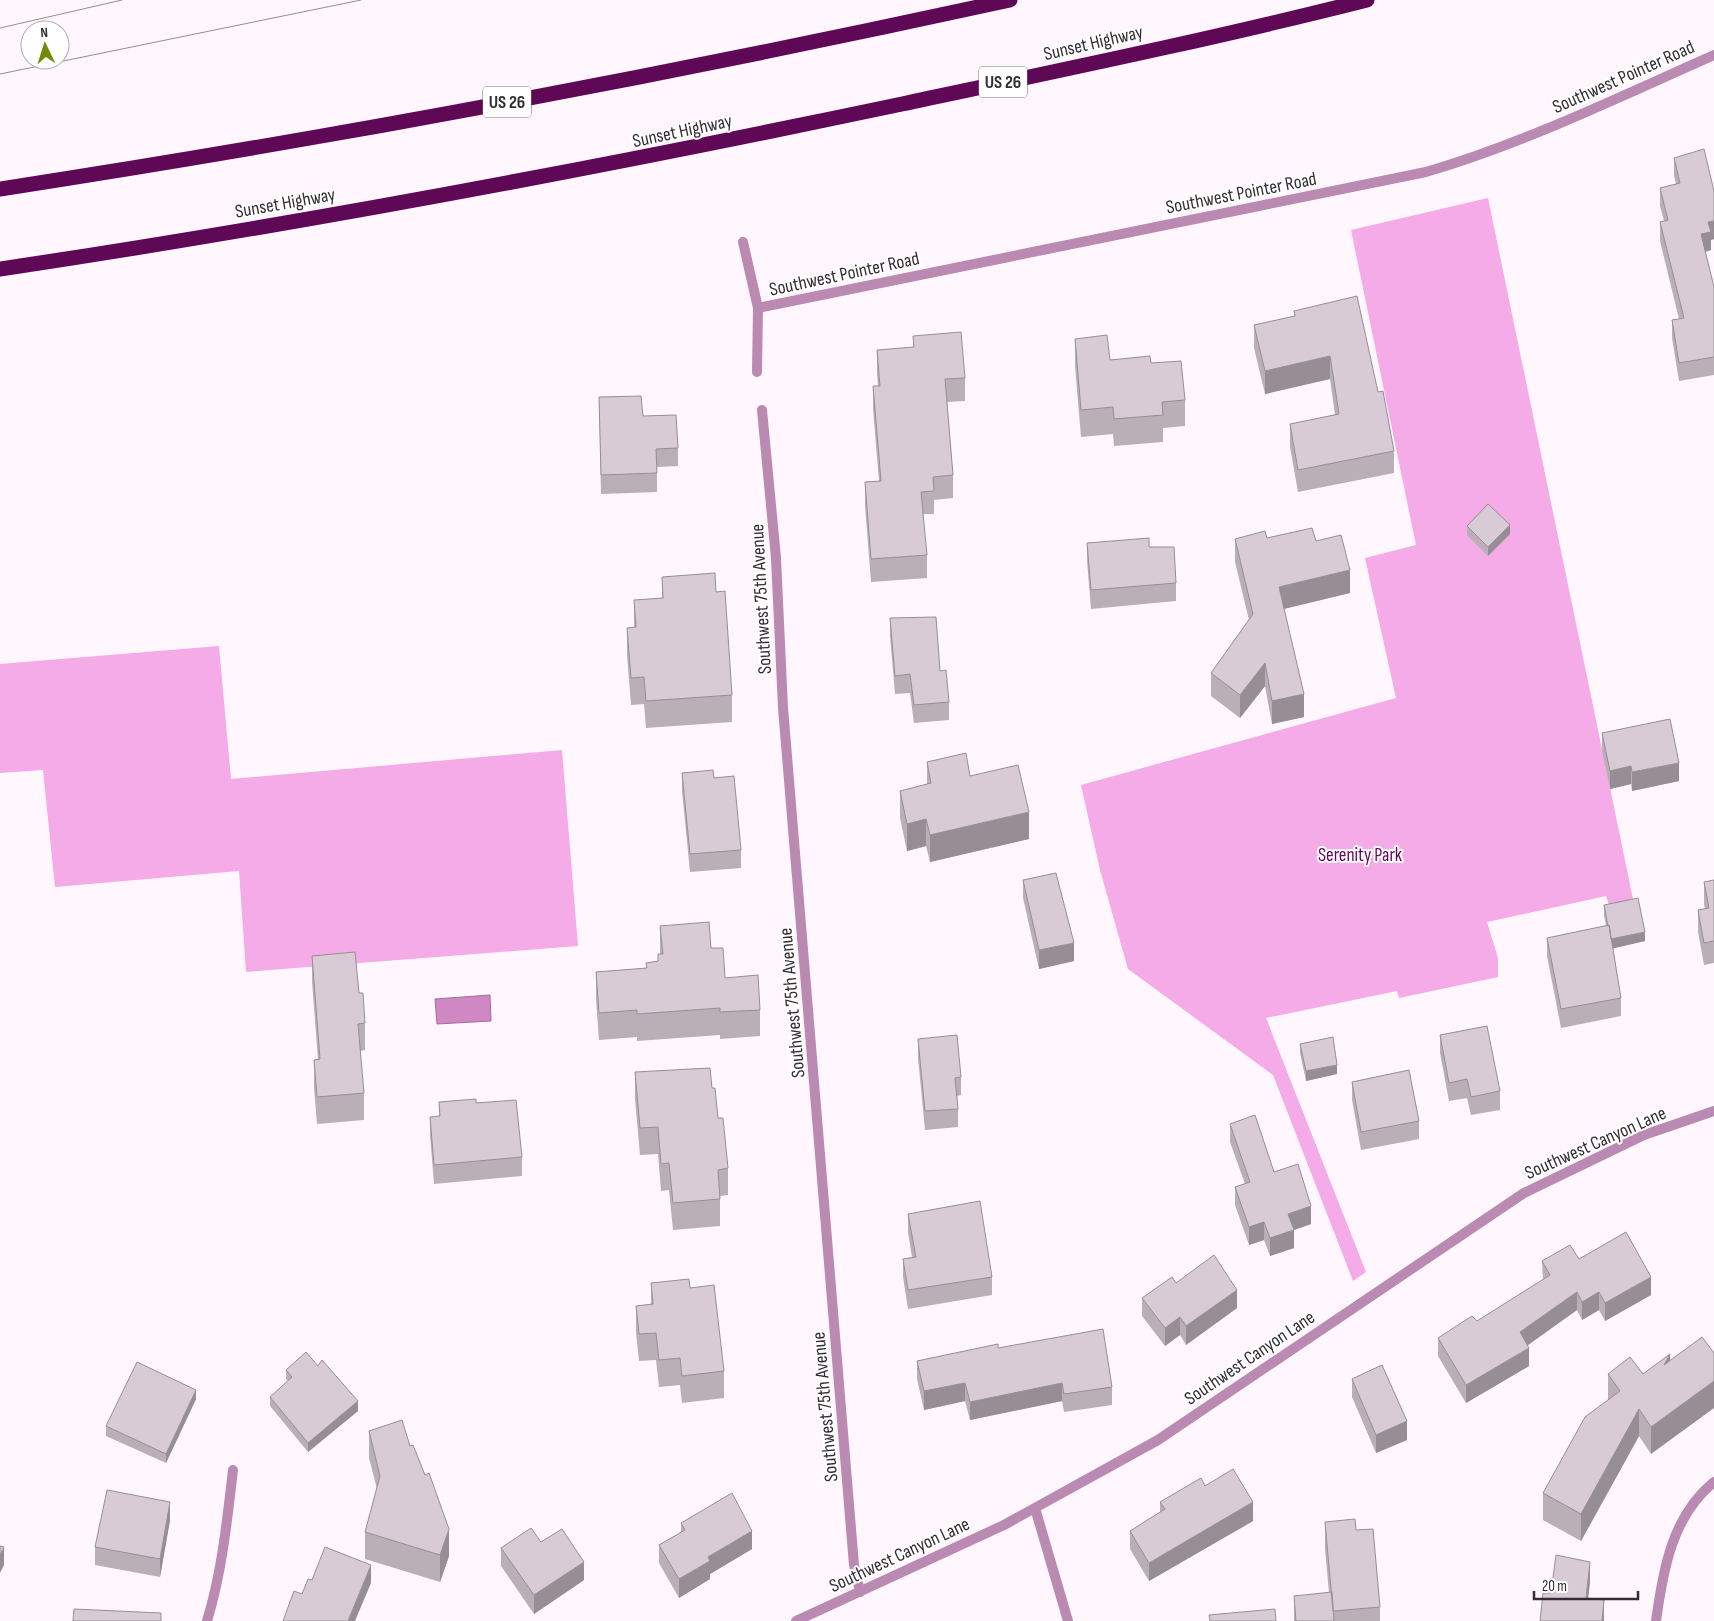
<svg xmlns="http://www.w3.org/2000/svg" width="1714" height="1621" viewBox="0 0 1714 1621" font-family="'Sofia Sans Condensed',sans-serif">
	<rect width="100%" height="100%" fill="#fff7fd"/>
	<path fill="#f4abe7" d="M 1488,198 L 1633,899 L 1609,905 L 1606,896 L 1487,922 L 1498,958 L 1498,977 L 1399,998 L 1397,991 L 1266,1018 L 1366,1272 L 1353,1281 L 1273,1075 L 1128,969 L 1100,870 L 1081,785 L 1396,698 L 1365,558 L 1416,545 L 1351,230 Z
		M 219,646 L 231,779 L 562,750 L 578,946 L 246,972 L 239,871 L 55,887 L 43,770 L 0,773 L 0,664 Z"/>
	<path fill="#d088c5" stroke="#a16d99" d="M 490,995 L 491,1021 L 437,1024 L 435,999 Z"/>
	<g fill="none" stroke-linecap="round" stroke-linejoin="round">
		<path stroke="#bb8ab2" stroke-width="10" d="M 743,242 L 758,308 L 757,372
			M 758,308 L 1426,172 C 1525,143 1619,97 1714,55
			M 762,410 L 776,558 L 783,708 L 854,1565 L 860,1592
			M 1035,1508 L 1068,1621
			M 207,1621 C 222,1572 227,1521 233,1470
			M 796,1621 L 1004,1525 L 1158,1440 L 1524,1193 L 1644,1135 L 1714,1111
			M 1656,1621 C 1663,1570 1672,1516 1714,1482"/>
		<path stroke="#5e0856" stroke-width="15" d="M 0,189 C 339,137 676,73 1010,0
			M 0,269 C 302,224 603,167 902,104 C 1057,71 1213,39 1367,0"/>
		<path stroke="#948e93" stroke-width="1" d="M 0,28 L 122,0
			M 0,74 L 361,0"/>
	</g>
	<path fill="#baafb7" d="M 1674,158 L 1714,191 L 1714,239 L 1711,240 L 1711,250 L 1705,252 L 1714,287 L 1714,375 L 1679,381 L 1672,338 L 1672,320 L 1679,319 L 1660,241 L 1660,222 L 1664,221 L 1660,206 L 1660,188 L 1676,184 L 1674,176 Z
		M 1294,311 L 1378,392 L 1394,451 L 1394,473 L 1298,492 L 1290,447 L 1290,424 L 1335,415 L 1330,379 L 1265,394 L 1254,348 L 1254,325 L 1294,316 Z
		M 913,336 L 965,378 L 965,401 L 947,402 L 953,475 L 953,498 L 934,500 L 934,514 L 923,514 L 927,555 L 927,578 L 871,582 L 865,505 L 865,482 L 879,481 L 873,409 L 873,386 L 878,386 L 877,373 L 877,350 L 913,347 Z
		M 1075,339 L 1110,360 L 1151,363 L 1185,400 L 1185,426 L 1163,428 L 1163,442 L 1114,446 L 1113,434 L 1081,437 L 1075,366 Z
		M 599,397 L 643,416 L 678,448 L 678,466 L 657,467 L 657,492 L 601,494 Z
		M 1467,526 L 1510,534 L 1488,556 L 1467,535 Z
		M 1267,538 L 1316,541 L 1350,593 L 1284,609 L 1304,717 L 1272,724 L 1265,686 L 1240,718 L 1211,696 L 1211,673 L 1249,620 L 1235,562 L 1235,539 Z
		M 1087,543 L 1149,547 L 1176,583 L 1176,601 L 1091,609 L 1087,561 Z
		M 662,577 L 716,592 L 732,695 L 732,722 L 646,728 L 644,704 L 631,705 L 627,655 L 627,628 L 634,627 L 634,600 L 662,598 Z
		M 890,618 L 940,671 L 949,702 L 949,720 L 914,723 L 910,693 L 895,694 L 890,636 Z
		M 1602,733 L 1679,781 L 1632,791 L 1631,784 L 1610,789 L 1602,751 Z
		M 927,762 L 970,776 L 1029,839 L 930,862 L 926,846 L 907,851 L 900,818 L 900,791 L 927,784 Z
		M 682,773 L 714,778 L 741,850 L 741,868 L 690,872 L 682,791 Z
		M 1023,880 L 1074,961 L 1039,969 L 1023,898 Z
		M 1714,880 L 1714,963 L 1704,965 L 1698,932 L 1698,910 L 1705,909 L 1704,904 L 1704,882 Z
		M 1604,905 L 1645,941 L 1613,948 L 1621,998 L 1621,1016 L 1561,1028 L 1547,956 L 1547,938 L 1606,926 L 1604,915 Z
		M 660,926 L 711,948 L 725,978 L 760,1010 L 760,1036 L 720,1039 L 720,1035 L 637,1041 L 637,1037 L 599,1040 L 596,999 L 596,972 L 646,968 L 658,961 L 658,954 L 660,954 Z
		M 312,956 L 359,993 L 365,1023 L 365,1050 L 360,1051 L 364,1093 L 364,1120 L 317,1124 L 314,1087 L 314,1060 L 318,1059 L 312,982 Z
		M 1440,1035 L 1500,1091 L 1500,1110 L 1471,1115 L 1467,1098 L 1449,1101 L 1440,1053 Z
		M 918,1039 L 961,1077 L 961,1095 L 957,1096 L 958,1109 L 958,1127 L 925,1130 L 918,1058 Z
		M 1300,1044 L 1337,1074 L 1306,1081 L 1300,1053 Z
		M 635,1072 L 712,1088 L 728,1168 L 728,1195 L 720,1196 L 720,1226 L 673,1230 L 669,1190 L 661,1191 L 658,1154 L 640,1155 L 635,1099 Z
		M 1352,1082 L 1419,1121 L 1419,1139 L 1361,1150 L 1352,1100 Z
		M 439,1102 L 476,1103 L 522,1157 L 522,1176 L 434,1184 L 430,1135 L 430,1117 L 439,1116 Z
		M 1230,1124 L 1274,1172 L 1311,1224 L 1294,1230 L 1294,1248 L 1270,1256 L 1264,1240 L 1249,1245 L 1235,1205 L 1235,1187 L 1245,1184 L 1230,1142 Z
		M 908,1214 L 992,1277 L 992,1295 L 908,1309 L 903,1277 L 903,1259 L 912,1257 L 908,1232 Z
		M 1579,1259 L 1651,1295 L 1605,1321 L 1599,1310 L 1582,1320 L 1577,1310 L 1527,1345 L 1529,1366 L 1466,1403 L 1438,1356 L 1438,1338 L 1477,1321 L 1543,1280 L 1542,1261 Z
		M 651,1283 L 690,1288 L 724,1371 L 724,1398 L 682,1403 L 680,1385 L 659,1387 L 656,1360 L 639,1361 L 636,1332 L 636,1306 L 651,1304 Z
		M 1176,1283 L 1237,1308 L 1186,1345 L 1180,1335 L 1165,1346 L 1142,1316 L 1142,1298 Z
		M 998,1348 L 1112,1387 L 1112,1405 L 1064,1412 L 1062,1401 L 970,1420 L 965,1401 L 924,1410 L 917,1379 L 917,1361 Z
		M 1670,1354 L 1651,1454 L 1639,1436 L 1581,1541 L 1543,1520 L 1543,1493 L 1608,1400 L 1608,1374 L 1643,1374 Z
		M 318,1366 L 358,1411 L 308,1452 L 270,1406 L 270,1397 L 288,1381 L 286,1379 L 286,1370 Z
		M 1352,1379 L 1407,1440 L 1376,1453 L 1352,1397 Z
		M 196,1399 L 166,1463 L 106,1436 L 106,1426 Z
		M 369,1431 L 449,1556 L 440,1582 L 365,1559 L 365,1532 L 377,1489 L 369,1458 Z
		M 1160,1502 L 1253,1521 L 1149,1581 L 1130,1549 L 1130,1531 L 1160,1512 Z
		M 170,1520 L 160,1577 L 95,1565 L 95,1547 Z
		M 1325,1522 L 1356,1530 L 1380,1607 L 1380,1621 L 1294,1621 L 1294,1596 L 1329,1593 L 1325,1549 Z
		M 681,1523 L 752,1549 L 710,1574 L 710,1579 L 679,1598 L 659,1563 L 659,1545 L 681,1532 Z
		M 541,1542 L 584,1580 L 534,1614 L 501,1566 L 501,1548 Z"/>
	<path fill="#978e95" d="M 1714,221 L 1714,239 L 1711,240 L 1711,250 L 1701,253 L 1701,234 L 1708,222 Z
		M 1330,356 L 1330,379 L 1265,394 L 1265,371 Z
		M 1510,525 L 1510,534 L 1488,556 L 1488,547 Z
		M 1350,570 L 1350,593 L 1279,610 L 1279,587 Z
		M 1265,663 L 1265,686 L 1240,718 L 1240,695 Z
		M 1304,694 L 1304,717 L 1272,724 L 1272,701 Z
		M 1679,763 L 1679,781 L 1632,791 L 1632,772 Z
		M 1631,766 L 1631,784 L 1610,789 L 1610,771 Z
		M 1029,812 L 1029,839 L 930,862 L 930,835 Z
		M 926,819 L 926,846 L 907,851 L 907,824 Z
		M 1645,932 L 1645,941 L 1611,949 L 1611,939 Z
		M 1074,943 L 1074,961 L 1039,969 L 1039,950 Z
		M 1337,1065 L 1337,1074 L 1306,1081 L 1306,1071 Z
		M 1311,1206 L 1311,1224 L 1294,1230 L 1294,1248 L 1270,1256 L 1270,1238 L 1288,1214 Z
		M 1264,1222 L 1264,1240 L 1249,1245 L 1249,1227 Z
		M 1651,1277 L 1651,1295 L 1605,1321 L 1605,1303 Z
		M 1237,1290 L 1237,1308 L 1186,1345 L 1186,1326 Z
		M 1577,1292 L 1577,1310 L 1520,1351 L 1520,1332 Z
		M 1599,1292 L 1599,1310 L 1582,1320 L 1582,1302 Z
		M 1180,1317 L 1180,1335 L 1165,1346 L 1165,1328 Z
		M 1529,1348 L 1529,1366 L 1466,1403 L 1466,1385 Z
		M 1670,1354 L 1670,1381 L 1664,1365 Z
		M 1714,1381 L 1714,1408 L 1651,1454 L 1651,1427 Z
		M 965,1383 L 965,1401 L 924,1410 L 924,1391 Z
		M 1062,1383 L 1062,1401 L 970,1420 L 970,1402 Z
		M 196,1390 L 196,1399 L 166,1463 L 166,1454 Z
		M 358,1401 L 358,1411 L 308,1452 L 308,1443 Z
		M 1639,1409 L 1639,1436 L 1581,1541 L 1581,1514 Z
		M 1407,1421 L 1407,1440 L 1376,1453 L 1376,1435 Z
		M 170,1502 L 170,1520 L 160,1577 L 160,1559 Z
		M 1253,1502 L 1253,1521 L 1149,1581 L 1149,1563 Z
		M 449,1529 L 449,1556 L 440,1582 L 440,1555 Z
		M 752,1531 L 752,1549 L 710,1574 L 710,1579 L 679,1598 L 679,1579 L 708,1557 Z
		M 4,1547 L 4,1565 L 0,1573 L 0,1555 Z
		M 584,1562 L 584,1580 L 534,1614 L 534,1595 Z
		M 1590,1562 L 1590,1582 L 1586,1618 L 1586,1598 Z
		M 371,1565 L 371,1583 L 355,1621 L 348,1621 Z
		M 1604,1600 L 1604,1621 L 1602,1621 Z"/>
	<path fill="#d8cbd5" stroke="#978e95" d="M 1704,149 L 1714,191 L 1714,221 L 1708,222 L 1711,232 L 1701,234 L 1714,287 L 1714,357 L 1679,363 L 1672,320 L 1684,318 L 1660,222 L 1668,220 L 1660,188 L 1680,183 L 1674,158 Z
		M 1357,296 L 1378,392 L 1383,391 L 1394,451 L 1298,470 L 1290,424 L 1339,414 L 1330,356 L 1265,371 L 1254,325 L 1295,316 L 1294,311 Z
		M 961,332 L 965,378 L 945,379 L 953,475 L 933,477 L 934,491 L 921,492 L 927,555 L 871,559 L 865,482 L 881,481 L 873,386 L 880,386 L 877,350 L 914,347 L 913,336 Z
		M 1107,335 L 1110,360 L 1150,356 L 1151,363 L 1181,361 L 1185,400 L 1162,402 L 1163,415 L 1114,419 L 1113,407 L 1081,410 L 1075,339 Z
		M 641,396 L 643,416 L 676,415 L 678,448 L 656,449 L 657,473 L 601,475 L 599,397 Z
		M 1488,504 L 1510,525 L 1488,547 L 1467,526 Z
		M 1312,528 L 1316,541 L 1341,535 L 1350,570 L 1279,587 L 1304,694 L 1272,701 L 1265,663 L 1240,695 L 1211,673 L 1253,614 L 1235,539 L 1265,531 L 1267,538 Z
		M 1149,538 L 1149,547 L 1174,547 L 1176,583 L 1091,590 L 1087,543 Z
		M 715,573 L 716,592 L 725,591 L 732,695 L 646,701 L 644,677 L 631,678 L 627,628 L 636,627 L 634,600 L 663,598 L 662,577 Z
		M 936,617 L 940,671 L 946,670 L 949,702 L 914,705 L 910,674 L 895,676 L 890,618 Z
		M 1670,719 L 1679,763 L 1632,772 L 1631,766 L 1610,771 L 1602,733 Z
		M 966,753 L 970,776 L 1018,765 L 1029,812 L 930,835 L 926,819 L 907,824 L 900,791 L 931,783 L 927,762 Z
		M 713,770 L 714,778 L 734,776 L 741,850 L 690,854 L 682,773 Z
		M 1056,873 L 1074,943 L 1039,950 L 1023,880 Z
		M 1714,880 L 1714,941 L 1704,943 L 1698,910 L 1709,908 L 1704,882 Z
		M 1638,898 L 1645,932 L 1611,939 L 1609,925 L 1608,926 L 1604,905 Z
		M 709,922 L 711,948 L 723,948 L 725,978 L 758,975 L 760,1010 L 720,1012 L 720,1008 L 637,1014 L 637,1010 L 599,1013 L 596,972 L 647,968 L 646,963 L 658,961 L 658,954 L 663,954 L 660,926 Z
		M 1609,925 L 1621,998 L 1561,1009 L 1547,938 Z
		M 355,952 L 359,993 L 363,993 L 365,1023 L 358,1024 L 364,1093 L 317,1097 L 314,1060 L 320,1059 L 312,956 Z
		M 1487,1026 L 1500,1091 L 1471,1097 L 1467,1079 L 1449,1083 L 1440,1035 Z
		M 957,1035 L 961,1077 L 955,1078 L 958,1109 L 925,1111 L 918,1039 Z
		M 1333,1037 L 1337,1065 L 1306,1071 L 1300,1044 Z
		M 710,1068 L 712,1088 L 715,1088 L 718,1118 L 723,1118 L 728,1168 L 718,1170 L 720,1199 L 673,1203 L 669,1163 L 661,1164 L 658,1127 L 640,1128 L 635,1072 Z
		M 1409,1070 L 1419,1121 L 1361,1132 L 1352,1082 Z
		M 476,1099 L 476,1103 L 516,1100 L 522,1157 L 434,1165 L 430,1117 L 440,1116 L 439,1102 Z
		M 1255,1115 L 1274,1172 L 1298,1164 L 1311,1206 L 1288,1214 L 1294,1230 L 1270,1238 L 1264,1222 L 1249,1227 L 1235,1187 L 1250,1182 L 1230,1124 Z
		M 980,1201 L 992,1277 L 908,1290 L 903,1259 L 916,1257 L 908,1214 Z
		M 1626,1232 L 1651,1277 L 1605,1303 L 1599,1292 L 1582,1302 L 1577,1292 L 1520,1332 L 1529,1348 L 1466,1385 L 1438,1338 L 1472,1316 L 1477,1321 L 1550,1275 L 1542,1261 L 1570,1245 L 1579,1259 Z
		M 1214,1255 L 1237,1290 L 1186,1326 L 1180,1317 L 1165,1328 L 1142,1298 L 1172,1277 L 1176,1283 Z
		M 689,1279 L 690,1288 L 714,1285 L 724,1371 L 682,1376 L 680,1358 L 659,1360 L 656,1333 L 639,1334 L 636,1306 L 653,1304 L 651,1283 Z
		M 1103,1329 L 1112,1387 L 1064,1394 L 1062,1383 L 970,1402 L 965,1383 L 924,1391 L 917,1361 L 998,1344 L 998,1348 Z
		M 1702,1337 L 1714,1353 L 1714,1381 L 1651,1427 L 1639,1409 L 1581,1514 L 1543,1493 L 1585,1417 L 1620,1391 L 1608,1374 L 1630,1357 L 1643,1374 L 1670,1354 L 1664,1365 Z
		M 306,1352 L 318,1366 L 322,1360 L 358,1401 L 308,1443 L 270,1397 L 292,1377 L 286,1370 Z
		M 137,1362 L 196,1390 L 166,1454 L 106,1426 Z
		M 1382,1365 L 1407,1421 L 1376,1435 L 1352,1379 Z
		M 402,1420 L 410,1446 L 413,1445 L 425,1475 L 429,1473 L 449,1529 L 440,1555 L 365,1532 L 380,1476 L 369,1431 Z
		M 1233,1469 L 1253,1502 L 1149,1563 L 1130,1531 L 1165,1509 L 1160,1502 L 1201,1478 L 1205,1486 Z
		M 107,1490 L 170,1502 L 160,1559 L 95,1547 Z
		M 732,1493 L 752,1531 L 708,1557 L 710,1561 L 679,1579 L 659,1545 L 685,1530 L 681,1523 Z
		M 1355,1519 L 1356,1530 L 1373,1529 L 1380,1607 L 1333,1611 L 1325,1522 Z
		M 531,1528 L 541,1542 L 562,1529 L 584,1562 L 534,1595 L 501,1548 Z
		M 0,1546 L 4,1547 L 0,1555 Z
		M 325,1547 L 371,1565 L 348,1621 L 283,1621 L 294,1591 L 302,1594 L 308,1579 L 312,1580 Z
		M 1556,1555 L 1590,1562 L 1586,1598 L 1604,1600 L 1602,1621 L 1540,1621 L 1543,1593 L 1551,1593 Z
		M 1332,1592 L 1334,1621 L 1296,1621 L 1294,1596 Z
		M 74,1609 L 161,1613 L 161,1621 L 73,1621 Z
		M 1275,1609 L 1276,1621 L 1210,1621 L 1209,1615 Z"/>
	<g text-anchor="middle" stroke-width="4" stroke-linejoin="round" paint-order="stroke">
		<g fill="#fff" stroke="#706d70" stroke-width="1">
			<rect x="979" y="66.5" width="48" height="31" rx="4"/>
			<rect x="483" y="86.5" width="48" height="31" rx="4"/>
		</g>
		<g font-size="18" font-weight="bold" fill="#332e32">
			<text x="1003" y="88">US 26</text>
			<text x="507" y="108">US 26</text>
		</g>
		<g font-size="19" fill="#332e32" stroke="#fff">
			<text transform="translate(1093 42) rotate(-13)" y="7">Sunset Highway</text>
			<text transform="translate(1623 76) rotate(-24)" y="7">Southwest Pointer Road</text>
			<text transform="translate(682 130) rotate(-12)" y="7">Sunset Highway</text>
			<text transform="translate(1241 192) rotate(-11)" y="7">Southwest Pointer Road</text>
			<text transform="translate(285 202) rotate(-10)" y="7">Sunset Highway</text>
			<text transform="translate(844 273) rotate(-12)" y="7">Southwest Pointer Road</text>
			<text transform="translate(760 599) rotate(-93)" y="7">Southwest 75th Avenue</text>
			<text transform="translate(791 1003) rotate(-95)" y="7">Southwest 75th Avenue</text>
			<text transform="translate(1595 1142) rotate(-24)" y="7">Southwest Canyon Lane</text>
			<text transform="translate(1249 1357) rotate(-34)" y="7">Southwest Canyon Lane</text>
			<text transform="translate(824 1407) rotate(-95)" y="7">Southwest 75th Avenue</text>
			<text transform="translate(899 1554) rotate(-25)" y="7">Southwest Canyon Lane</text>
		</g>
		<g font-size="19" fill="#63085b" stroke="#fff">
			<text x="1360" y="861">Serenity Park</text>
		</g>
	</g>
	<g transform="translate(45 45) rotate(356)"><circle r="24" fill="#ffffff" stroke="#adabad"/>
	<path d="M0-4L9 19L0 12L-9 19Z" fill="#708c07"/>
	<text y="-8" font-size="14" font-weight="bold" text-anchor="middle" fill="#332e32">N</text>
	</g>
	<path d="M1534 1591v8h104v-8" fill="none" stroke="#332e32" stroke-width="2.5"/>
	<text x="1542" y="1591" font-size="15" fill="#332e32" stroke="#ffffff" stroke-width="4" paint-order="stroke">20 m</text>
</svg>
